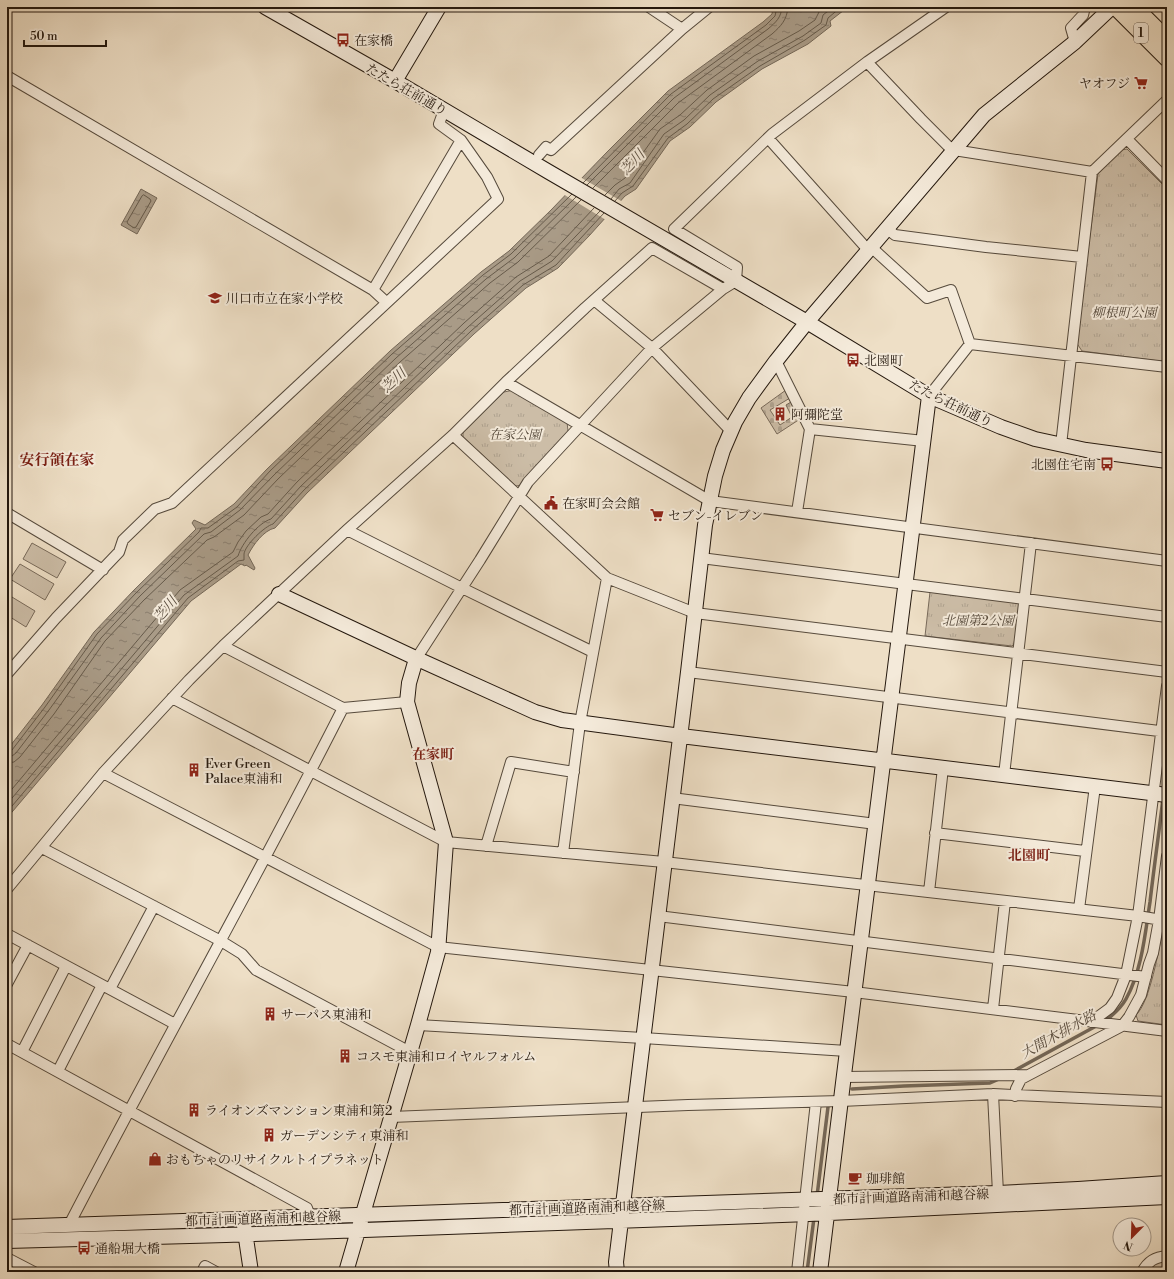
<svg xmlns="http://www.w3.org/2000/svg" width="1174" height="1279" viewBox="0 0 1174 1279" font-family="'Libre Bodoni','Noto Serif JP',serif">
	<defs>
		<pattern id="forest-crowns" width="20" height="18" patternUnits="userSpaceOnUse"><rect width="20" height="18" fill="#ccbda7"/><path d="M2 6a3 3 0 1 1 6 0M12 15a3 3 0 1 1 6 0" fill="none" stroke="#afa28f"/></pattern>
		<pattern id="cemetery-stones" width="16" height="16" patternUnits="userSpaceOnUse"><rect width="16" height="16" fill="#ccbda7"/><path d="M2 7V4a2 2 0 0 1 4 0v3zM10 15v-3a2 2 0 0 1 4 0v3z" fill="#afa28f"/></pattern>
		<pattern id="park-tufts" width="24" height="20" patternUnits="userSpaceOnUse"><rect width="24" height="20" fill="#ccbda7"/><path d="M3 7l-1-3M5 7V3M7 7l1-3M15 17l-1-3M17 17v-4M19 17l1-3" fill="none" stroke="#afa28f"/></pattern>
		<pattern id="water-ripples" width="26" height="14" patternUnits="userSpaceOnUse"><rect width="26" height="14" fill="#a99b87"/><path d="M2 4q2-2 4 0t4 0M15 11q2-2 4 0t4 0" fill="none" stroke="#897d6d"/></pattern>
	</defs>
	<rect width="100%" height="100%" fill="#eedfc6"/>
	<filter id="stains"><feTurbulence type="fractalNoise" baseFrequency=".005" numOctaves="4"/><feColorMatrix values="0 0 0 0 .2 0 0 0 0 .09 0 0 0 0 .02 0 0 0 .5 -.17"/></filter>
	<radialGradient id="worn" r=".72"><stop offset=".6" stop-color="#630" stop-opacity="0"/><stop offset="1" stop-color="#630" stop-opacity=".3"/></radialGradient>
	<path fill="#ccbda7" stroke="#786a5a" d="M 32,543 L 66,562 L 57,578 L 23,559 Z
		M 20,564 L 54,584 L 45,600 L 10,579 Z
		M 7,594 L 35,611 L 26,627 L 7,615 Z
		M 344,1222 L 344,1224 L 274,1227 L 275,1224 Z"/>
	<path fill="url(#forest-crowns)" stroke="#786a5a" d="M 1162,1261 L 1167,1262 L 1167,1272 L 1149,1272 L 1152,1265 Z"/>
	<path fill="url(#cemetery-stones)" stroke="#786a5a" d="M 786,390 L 790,398 L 770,410 L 780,425 L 792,417 L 786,405 L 791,402 L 800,419 L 777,434 L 761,408 Z"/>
	<path fill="url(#park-tufts)" stroke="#786a5a" d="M 1127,149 L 1167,189 L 1167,362 L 1082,351 L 1076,342 L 1098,174 L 1121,150 Z
		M 514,390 L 567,422 L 568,431 L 522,485 L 516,486 L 463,437 L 463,430 L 504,392 Z
		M 930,592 L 1016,602 L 1020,605 L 1014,644 L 1012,646 L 925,636 Z
		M 1167,926 L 1167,1025 L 1138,1021 L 1136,1015 C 1150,1002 1159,949 1163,928 Z"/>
	<path fill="url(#water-ripples)" stroke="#746757" d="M 773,7 L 848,7 L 830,21 L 831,26 L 808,44 L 762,69 L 716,102 L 690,127 L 670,141 L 636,189 L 625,196 L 589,236 L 558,268 L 526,288 L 474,334 L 307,493 L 275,528 C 264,530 253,545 248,555 L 255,568 L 254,570 L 246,565 L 245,566 L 241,564 L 191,601 L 7,818 L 7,750 L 42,705 L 94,632 L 134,590 L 196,529 L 192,523 L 194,520 L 205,525 L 234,504 L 267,469 L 390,351 L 481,272 L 509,251 L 551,210 L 607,152 L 668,91 L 763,22 L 772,14 Z
		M 141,189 L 157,198 L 137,234 L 121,225 Z"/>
	<path fill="#eedfc6" d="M 580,177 L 623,202 L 606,220 L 563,194 Z"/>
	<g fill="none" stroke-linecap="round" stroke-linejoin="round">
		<path stroke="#665a4a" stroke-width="1" d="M 583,183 L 671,94 L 766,25 L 775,16 L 777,7
			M 587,185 L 674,98 L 768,29 C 776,22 781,18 782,7
			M 593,188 L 678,103 L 772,34 C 781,26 787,20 788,7
			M 144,195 L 150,199 L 151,201 L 136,227 L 134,228 L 128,224 L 127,222 L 142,196 Z
			M 605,195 L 615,185 L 625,178 L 660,129 L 680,115 L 707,90 L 754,56 L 799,31 L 815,20 L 819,12 L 824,7
			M 611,199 L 619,189 L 630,183 L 664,134 L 684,120 L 710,95 L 758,61 L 803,36 L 821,23 L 823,15 L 833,7
			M 615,201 L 622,193 L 633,186 L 668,138 L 687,124 L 713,99 L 760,66 L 805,40 L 826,25 L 828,18 L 841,7
			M 7,752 L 12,750 L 45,707 L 97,634 L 136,593 L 199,532 L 201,528 L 208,528 L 237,507 L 270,471 L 392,354 L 483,275 L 511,254 L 572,194
			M 7,757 L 12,756 L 16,753 L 49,710 L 101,638 L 140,596 L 204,534 L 211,532 L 240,510 L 274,475 L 396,358 L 486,279 L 514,258 L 576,197
			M 7,763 L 14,762 L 20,757 L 54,714 L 105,641 L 144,600 L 207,540 L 214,537 L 244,515 L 278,479 L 400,362 L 490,283 L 518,262 L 581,200
			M 7,795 L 180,590 L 233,552 L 238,542 L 246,531 L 261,517 L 268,514 L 297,482 L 464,323 L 516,277 L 549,256 L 594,208
			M 7,804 L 184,595 L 238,556 C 242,543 258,523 271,519 L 301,486 L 468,327 L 520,281 L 552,261 L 600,211
			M 7,812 L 188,598 L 238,561 L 244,560 C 244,558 244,556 244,554 C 245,545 265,526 273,524 L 304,490 L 471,331 L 523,285 L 556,265 L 604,213"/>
		<path stroke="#746757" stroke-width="3.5" d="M 1163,792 L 1167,762
			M 1105,1021 C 1113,1015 1121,1008 1126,999 C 1142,970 1145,934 1150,902 C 1154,867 1159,833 1163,798
			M 1012,1072 L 1098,1025
			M 852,1089 L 904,1086 L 990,1083 L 999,1079
			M 817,1196 L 828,1107
			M 807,1272 L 814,1218"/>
		<g stroke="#564a3c" stroke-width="12">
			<path id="street" d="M 649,7 L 682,29
				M 1075,42 L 1071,28 L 1083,15 L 1085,7
				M 867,62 L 921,119 L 948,146 L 954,150 L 1092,172 L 1167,100
				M 7,76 L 373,290 L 386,302
				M 768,138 L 868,250
				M 1127,139 L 1167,180
				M 539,155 L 546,147 L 551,150 L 682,29 L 709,7
				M 887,229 L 895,235 L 986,247 L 1082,257
				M 871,247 L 927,298 L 951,290 L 970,344
				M 373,290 L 461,140
				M 594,300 L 652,348 L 731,431
				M 776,361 L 810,429 L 797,512
				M 506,382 L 710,501 L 1167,561
				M 929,396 L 970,344 L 1167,367
				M 810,429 L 924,441
				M 453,435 L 607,578 L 695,613 L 1167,672
				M 1061,445 L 1092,172
				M 7,513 L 103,570
				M 347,530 L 462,588 L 593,652
				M 701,558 L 1167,617
				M 223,646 L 343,708 L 407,702
				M 416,659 L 480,560 L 528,482 L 652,348 L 723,289 L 736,281 L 737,267 L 674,229 L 772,134 L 867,62 L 946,7
				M 688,672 L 1167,732
				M 7,674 L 56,618 L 119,552 L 123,540 L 155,509 L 172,503 L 498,199 L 487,177 L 461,140 L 439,124 L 444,110
				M 172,698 L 446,842 L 664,862 L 1138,916 L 1167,921
				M 103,773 L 438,947 L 854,992 L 1167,1031
				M 1004,775 L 1031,543
				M 672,798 L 876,824
				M 935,833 L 1085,851
				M 486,846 L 511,762 L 574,772
				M 42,848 L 221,941 L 242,954 L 256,970 L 410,1052
				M 563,853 L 580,723 L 607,578
				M 7,889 L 103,773 L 189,680 L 223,646 L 347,530 L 453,435 L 506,382 L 585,308 L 652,248 L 723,289
				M 929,892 L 943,768
				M 1079,909 L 1095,786
				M 658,916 L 1146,977
				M 7,934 L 175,1024
				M 7,984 L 28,945
				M 110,989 L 154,906
				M 993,1009 L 1005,901
				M 1091,1022 L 1110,1008 L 1117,998 L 1126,975 L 1138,916 L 1167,686
				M 418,1025 L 643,1038 L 847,1051
				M 7,1044 L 307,1208 L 310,1216
				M 22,1052 L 66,966
				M 58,1071 L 102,985
				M 844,1077 L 1028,1075
				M 993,1094 L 998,1193
				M 1015,1096 L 1016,1089 L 1021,1079 L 1122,1026 L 1129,1017 L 1141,995 L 1149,964 L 1153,953 L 1159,920 L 1167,856
				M 391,1117 L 688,1105 L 841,1101 L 993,1094 L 1167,1102
				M 69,1225 C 159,1051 255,882 343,708
				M 7,1258 L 34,1272
				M 202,1272 L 205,1266 L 216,1272
				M 797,1272 L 816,1102
				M 1142,1272 C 1148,1261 1155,1257 1167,1256"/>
		</g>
		<g stroke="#24180e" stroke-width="16">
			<path id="secondary" d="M 265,7 L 395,81 L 549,172 L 807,322 L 929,396 L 1001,427 L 1035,439 L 1086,450 L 1167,461
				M 395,81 L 439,7
				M 279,594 L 422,661 L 535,712 L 562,720 L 681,736 L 1167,795
				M 244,1225 L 251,1272
				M 7,1227 L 998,1193 L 1078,1189 L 1167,1183
				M 7,1241 L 226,1235 L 809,1214 L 1167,1197
				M 346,1272 L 418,1025 L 438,952 L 446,842 L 407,702 L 409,683 L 416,659
				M 617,1272 L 616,1262 L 621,1221 L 688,672 L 705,525 L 715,476 L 723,450 L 735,422 L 749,398 L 776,361 L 807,322 L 984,115 L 1075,42 L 1112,7
				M 820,1272 L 843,1083 L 929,396"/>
		</g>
		<g stroke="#24180e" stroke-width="17">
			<path id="primary" d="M 1115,7 L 1167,59
				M 1135,7 L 1167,39"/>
		</g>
		<use href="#street" stroke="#f4eada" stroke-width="10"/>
		<use href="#secondary" stroke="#f4eada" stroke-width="14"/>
		<use href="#primary" stroke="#eedfc6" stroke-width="15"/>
	</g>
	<defs>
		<g id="bus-bare" transform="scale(1.08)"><path d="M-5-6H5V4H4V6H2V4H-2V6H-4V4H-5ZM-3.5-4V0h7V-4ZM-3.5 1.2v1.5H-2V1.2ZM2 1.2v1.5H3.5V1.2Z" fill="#8f2418" stroke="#f4eada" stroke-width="2.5" paint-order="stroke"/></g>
		<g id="supermarket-bare" transform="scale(1.08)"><path d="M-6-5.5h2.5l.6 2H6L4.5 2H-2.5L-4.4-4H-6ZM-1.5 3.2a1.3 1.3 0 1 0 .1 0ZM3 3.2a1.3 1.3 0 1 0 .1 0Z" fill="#8f2418" stroke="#f4eada" stroke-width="2.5" paint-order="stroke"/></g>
		<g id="school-bare" transform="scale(1.08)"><path d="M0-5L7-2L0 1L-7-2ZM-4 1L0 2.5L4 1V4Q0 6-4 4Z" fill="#8f2418" stroke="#f4eada" stroke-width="2.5" paint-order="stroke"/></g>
		<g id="building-bare" transform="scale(1.08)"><path d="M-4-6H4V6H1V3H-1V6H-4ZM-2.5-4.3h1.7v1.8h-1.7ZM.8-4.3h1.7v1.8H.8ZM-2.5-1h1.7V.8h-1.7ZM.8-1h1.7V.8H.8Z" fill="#8f2418" stroke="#f4eada" stroke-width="2.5" paint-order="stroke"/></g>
		<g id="civic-bare" transform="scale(1.08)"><path d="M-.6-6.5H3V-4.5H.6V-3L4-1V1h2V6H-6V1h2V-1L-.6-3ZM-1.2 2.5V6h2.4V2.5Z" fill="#8f2418" stroke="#f4eada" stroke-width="2.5" paint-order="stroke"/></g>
		<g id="shop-bare" transform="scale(1.08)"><path d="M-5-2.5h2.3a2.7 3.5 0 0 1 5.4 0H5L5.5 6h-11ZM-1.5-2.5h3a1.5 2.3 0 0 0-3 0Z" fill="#8f2418" stroke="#f4eada" stroke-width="2.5" paint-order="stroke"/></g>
		<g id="cafe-bare" transform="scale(1.08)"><path d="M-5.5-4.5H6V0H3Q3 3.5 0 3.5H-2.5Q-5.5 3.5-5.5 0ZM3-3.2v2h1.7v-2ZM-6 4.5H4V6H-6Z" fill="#8f2418" stroke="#f4eada" stroke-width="2.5" paint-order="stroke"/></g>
	</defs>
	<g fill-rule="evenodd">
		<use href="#bus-bare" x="343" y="40"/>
		<use href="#supermarket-bare" x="1141" y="83"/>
		<use href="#school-bare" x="215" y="298"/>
		<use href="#bus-bare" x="853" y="360"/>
		<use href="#building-bare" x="780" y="414"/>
		<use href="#bus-bare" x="1107" y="464"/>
		<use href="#civic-bare" x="551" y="503"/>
		<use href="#supermarket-bare" x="657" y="515"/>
		<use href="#building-bare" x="194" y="770"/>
		<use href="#building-bare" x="270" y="1014"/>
		<use href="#building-bare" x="345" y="1056"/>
		<use href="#building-bare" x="194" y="1110"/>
		<use href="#building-bare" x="269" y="1135"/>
		<use href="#shop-bare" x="155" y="1159"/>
		<use href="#cafe-bare" x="855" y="1178"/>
		<use href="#bus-bare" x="84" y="1248"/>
	</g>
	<g text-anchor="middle" stroke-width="4" stroke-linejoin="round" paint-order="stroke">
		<rect fill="#f4eada" stroke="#62574b" stroke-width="1" x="1134" y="23" width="14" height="20" rx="3"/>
		<g font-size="12" font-weight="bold" fill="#24180e">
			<text x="1141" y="37">1</text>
		</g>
		<g font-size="13" fill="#24180e" stroke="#f4eada" text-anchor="start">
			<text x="354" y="45">在家橋</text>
			<text x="1130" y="88" text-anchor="end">ヤオフジ</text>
			<text x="226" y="303">川口市立在家小学校</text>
			<text x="864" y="365">北園町</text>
			<text x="791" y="419">阿彌陀堂</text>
			<text x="1096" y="469" text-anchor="end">北園住宅南</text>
			<text x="562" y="508">在家町会会館</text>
			<text x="668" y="520">セブン-イレブン</text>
			<text x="205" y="768">Ever Green<tspan x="205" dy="15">Palace東浦和</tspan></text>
			<text x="281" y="1019">サーパス東浦和</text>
			<text x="356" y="1061">コスモ東浦和ロイヤルフォルム</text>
			<text x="205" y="1115">ライオンズマンション東浦和第2</text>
			<text x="280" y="1140">ガーデンシティ東浦和</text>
			<text x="166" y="1164">おもちゃのリサイクルトイプラネット</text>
			<text x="866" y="1183">珈琲館</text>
			<text x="95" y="1253">通船堀大橋</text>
		</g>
		<g font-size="13" fill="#24180e" stroke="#f4eada">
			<text transform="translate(407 89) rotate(30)" y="5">たたら荘前通り</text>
			<text transform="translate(951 403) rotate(26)" y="5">たたら荘前通り</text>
			<text transform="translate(911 1196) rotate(-2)" y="5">都市計画道路南浦和越谷線</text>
			<text transform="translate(587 1207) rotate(-2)" y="5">都市計画道路南浦和越谷線</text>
			<text transform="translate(263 1218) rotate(-2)" y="5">都市計画道路南浦和越谷線</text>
		</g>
		<g font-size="13" font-style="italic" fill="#564a3c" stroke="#f4eada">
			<text x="1124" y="317">柳根町公園</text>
			<text x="515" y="439">在家公園</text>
			<text x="978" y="625">北園第2公園</text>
		</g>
		<g font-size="14" font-style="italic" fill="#594c3e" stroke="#f4eada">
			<text transform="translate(632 162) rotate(-47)" y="5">芝川</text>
			<text transform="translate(393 380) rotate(-43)" y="5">芝川</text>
			<text transform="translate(165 609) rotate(-50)" y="5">芝川</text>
			<text transform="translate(1058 1034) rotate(-29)" y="5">大間木排水路</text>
		</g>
		<g font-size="14" font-weight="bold" fill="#7a1f14" stroke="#f4eada">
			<text x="433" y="759">在家町</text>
			<text x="1029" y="860">北園町</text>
		</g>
		<g font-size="15" font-weight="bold" fill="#7a1f14" stroke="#f4eada">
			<text x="57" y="465">安行領在家</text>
		</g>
	</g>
	<rect width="1174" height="1279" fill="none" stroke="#eedfc6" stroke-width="24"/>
	<rect x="8" y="8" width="1158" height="1263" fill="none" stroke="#24180e" stroke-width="2"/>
	<rect x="12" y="12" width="1150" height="1255" fill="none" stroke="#24180e"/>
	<g transform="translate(1132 1237) rotate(203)"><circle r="19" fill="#f4eada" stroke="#a19688"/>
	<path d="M0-3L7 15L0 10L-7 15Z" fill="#8f2418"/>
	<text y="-6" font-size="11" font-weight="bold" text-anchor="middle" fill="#24180e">N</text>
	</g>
	<path d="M24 40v6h82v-6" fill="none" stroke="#24180e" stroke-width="2"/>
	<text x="30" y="40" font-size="12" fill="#24180e" stroke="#f4eada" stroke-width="3" paint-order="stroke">50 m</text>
	<rect width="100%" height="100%" filter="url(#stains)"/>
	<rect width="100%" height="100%" fill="url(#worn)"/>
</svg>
